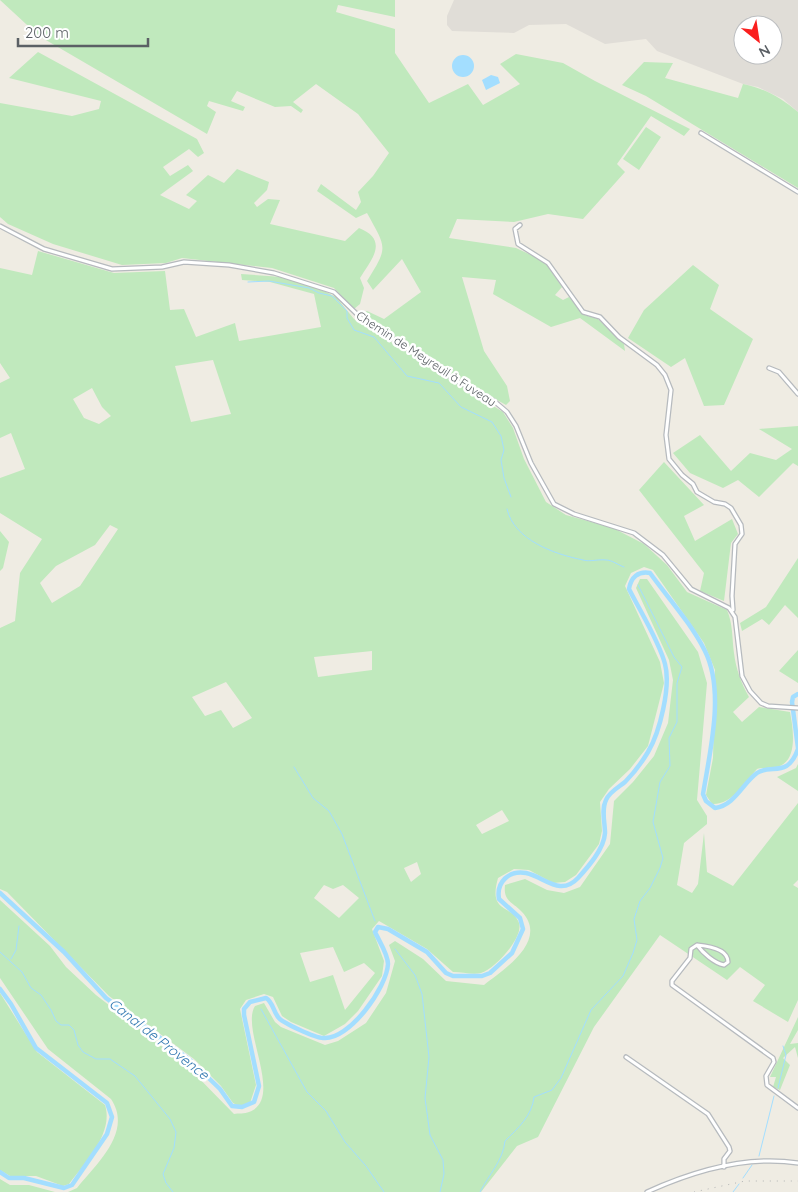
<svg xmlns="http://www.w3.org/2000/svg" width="798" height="1192" viewBox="0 0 798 1192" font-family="Quicksand,sans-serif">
	<rect width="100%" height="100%" fill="#efece3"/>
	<path fill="#e0ddd7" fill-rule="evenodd" d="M 454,0 L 798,0 L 798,112 L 783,99 L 758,87 L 743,84 L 657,51 L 646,39 L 605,44 L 566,24 L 529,25 L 514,33 L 452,31 L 447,25 L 447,16 ZM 743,25 L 773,25 L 773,55 L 743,55 Z"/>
	<path fill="#c0e9bd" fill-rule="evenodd" d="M 0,0 L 395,0 L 395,17 L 338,5 L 336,12 L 395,29 L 395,53 L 429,103 L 468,84 L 483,105 L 520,84 L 500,64 L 516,54 L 563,63 L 595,81 L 690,129 L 684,136 L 651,116 L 617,164 L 625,172 L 583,219 L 548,214 L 514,222 L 457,219 L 449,238 L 516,248 L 544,261 L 562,287 L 555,295 L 563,300 L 569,297 L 584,315 L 598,319 L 624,344 L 625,351 L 580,318 L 551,327 L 493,294 L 496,280 L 462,277 L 484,351 L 507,386 L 510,401 L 506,405 L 449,373 L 360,314 L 367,311 L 384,319 L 421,292 L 402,259 L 373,290 L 367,281 C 389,246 386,248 367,213 L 356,218 L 317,191 L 321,184 L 356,210 L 361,202 L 358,192 L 373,176 L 389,153 L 358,114 L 316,84 L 293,102 L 303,110 L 301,113 L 291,106 L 275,107 L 237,91 L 231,101 L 245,107 L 243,111 L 209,101 L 207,106 L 216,112 L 207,134 L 39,36 Z
		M 38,52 L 197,139 L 204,153 L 198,157 L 189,149 L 163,167 L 170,176 L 188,165 L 193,171 L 160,195 L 189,209 L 197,201 L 186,195 L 208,175 L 224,183 L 237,169 L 269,182 L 267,190 L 254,203 L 257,207 L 268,199 L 280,200 L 270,224 L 345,241 L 359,228 C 389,240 372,259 360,278 L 364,288 L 360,304 L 354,309 L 334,288 L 272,268 L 182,258 L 166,263 L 122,265 L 53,244 L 8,224 L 0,217 L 0,103 L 72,116 L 99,109 L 101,101 L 9,78 Z
		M 644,62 L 673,63 L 665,78 L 738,98 L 743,84 C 764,88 781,98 798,112 L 798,188 L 646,96 L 622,85 Z
		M 646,127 L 661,137 L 639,170 L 623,159 Z
		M 38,251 L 114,273 L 165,271 L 170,310 L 184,309 L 196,337 L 235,323 L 239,341 L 321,327 L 314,294 L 270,282 L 242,280 L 241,274 L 282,277 L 324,291 L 336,297 L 354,319 L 503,412 L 513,428 L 524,459 L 546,502 L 566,515 L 613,528 L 644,544 L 667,565 L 687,592 L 727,610 C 733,624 732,638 734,653 C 736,669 741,683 749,697 L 733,712 L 742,722 L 759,707 L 790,712 C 793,728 798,758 780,766 C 774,769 763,767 757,769 C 744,783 732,805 712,804 L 706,795 L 713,758 L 715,670 L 704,643 L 653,570 L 644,567 L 631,573 L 625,586 L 660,662 L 664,683 L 648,746 L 630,769 L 609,789 L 600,802 L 602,831 L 599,844 L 576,875 L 565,882 L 553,883 L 529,870 L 514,869 L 498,878 C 488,914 511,903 519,923 C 524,937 495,969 481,973 C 473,975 462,972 453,972 L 427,949 L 379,921 L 372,929 L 384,961 L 382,976 L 358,1011 L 345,1024 L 324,1036 L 291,1022 L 282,1016 L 273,997 L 264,994 L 246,1000 L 240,1009 L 256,1085 L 250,1103 L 239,1106 L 233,1103 L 221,1086 L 194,1059 L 109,996 L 7,892 L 0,889 L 0,628 L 15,621 L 20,573 L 42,539 L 0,513 L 0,478 L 25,469 L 11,433 L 0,438 L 0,383 L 10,378 L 0,363 L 0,268 L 32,275 ZM 213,360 L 231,414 L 191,422 L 175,366 ZM 92,388 L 102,407 L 111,416 L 99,424 L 84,418 L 73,399 ZM 110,525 L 118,529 L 80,586 L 52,603 L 40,583 L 56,566 L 95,545 ZM 372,651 L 372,670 L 318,677 L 314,657 ZM 226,682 L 252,718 L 233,728 L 221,710 L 205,716 L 192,697 ZM 502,810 L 509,821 L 482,834 L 476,825 ZM 417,862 L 421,874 L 411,882 L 404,868 ZM 324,885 L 333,889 L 343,885 L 359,898 L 339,918 L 314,898 ZM 333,947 L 344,972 L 364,963 L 375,973 L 345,1010 L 333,975 L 310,982 L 300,953 Z
		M 693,265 L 719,285 L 710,309 L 753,339 L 724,405 L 704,406 L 685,358 L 671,367 L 628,338 L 644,310 Z
		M 798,426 L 798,466 L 793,463 L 759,497 L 738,480 L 723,488 L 690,473 L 673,453 L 700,435 L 731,471 L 750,453 L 776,460 L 792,449 L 759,429 Z
		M 664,462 L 704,505 L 684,516 L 695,541 L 732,519 L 738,534 L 731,543 L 724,601 L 700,591 L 704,573 L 639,490 Z
		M 0,531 L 9,542 L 3,568 L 0,571 Z
		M 798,558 L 798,618 L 785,605 L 769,625 L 762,619 L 742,631 L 740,623 L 766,607 Z
		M 640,579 L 647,579 L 698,652 L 707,683 L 697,800 L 707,816 L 707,824 L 684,843 L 677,885 L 692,893 L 698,884 L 704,833 L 707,872 L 733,886 L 798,803 L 798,880 L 793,885 L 798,888 L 798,1000 L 788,1022 L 753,1001 L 765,985 L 740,967 L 727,980 L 660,935 L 594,1027 L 538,1137 L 517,1146 L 481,1192 L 68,1192 L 77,1188 C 97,1163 133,1132 111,1099 L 48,1049 L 0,978 L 0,900 L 50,946 L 66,967 L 96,995 L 187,1066 L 234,1114 C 238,1113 245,1114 249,1112 C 285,1099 240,1029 255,1006 L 264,1003 L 275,1022 L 281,1027 L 325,1045 L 338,1041 L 366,1023 L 386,993 L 395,961 L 389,945 L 395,941 L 423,959 L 446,981 L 484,985 C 503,970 549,941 522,912 C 513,902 503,902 505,885 L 525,879 L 547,890 L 564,893 L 580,887 L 610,844 L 614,801 L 633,782 L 654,756 L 668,723 L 673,680 L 669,660 L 636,588 Z
		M 798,650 L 798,683 L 779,671 Z
		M 798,764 L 798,791 L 777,777 L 796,768 Z
		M 0,993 L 37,1052 L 105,1105 C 114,1133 85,1163 69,1184 L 63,1186 L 36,1176 L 10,1176 L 0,1170 Z
		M 798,1017 L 798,1030 L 790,1044 L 798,1043 L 798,1058 L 795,1047 L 783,1058 L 790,1065 L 780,1090 L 773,1087 L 776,1077 L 770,1077 Z
		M 0,1179 L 10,1185 L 29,1185 L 55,1192 L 0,1192 Z"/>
	<path fill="#a3deff" d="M452 66a11 11 0 1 1 22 0a11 11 0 1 1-22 0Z
		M 491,75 L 498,77 L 500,83 L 486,90 L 482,80 Z"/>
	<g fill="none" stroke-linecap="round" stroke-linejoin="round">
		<path stroke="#a3deff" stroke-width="1" d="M 248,282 L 269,281 L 309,288 L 319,293 L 332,296 L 347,311 L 347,318 L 354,330 L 374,337 L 407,376 L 439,383 L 461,407 L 492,422 L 501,436 L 504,450 L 501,460 L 504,478 L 511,497
			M 507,509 C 514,540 554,554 583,560 C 590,562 598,559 606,560 C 612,560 618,565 624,567
			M 294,767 L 313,798 L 329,811 L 342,834 L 375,921
			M 395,949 L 415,975 L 422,994 L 429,1057 L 425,1098 L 430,1135 L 443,1160 L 444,1174 L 440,1192
			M 0,952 L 22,972 L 31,988 L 41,995 L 51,1010 L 56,1021 L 61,1025 L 69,1025 L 74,1030 L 78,1045 L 83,1052 L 96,1059 L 110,1059 L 135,1076 L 170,1119 L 176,1132 L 174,1148 L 163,1174 L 166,1183 L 173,1192
			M 11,959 L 16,950 L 19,926
			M 261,1009 L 307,1092 L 326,1111 L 345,1142 L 366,1166 L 384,1192
			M 778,1088 L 786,1055 L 783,1046
			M 759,1156 L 774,1096
			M 743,1178 L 752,1165
			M 480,1192 C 489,1174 503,1161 505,1141 C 518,1128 532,1116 534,1097 L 552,1090 L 561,1078 L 591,1010 L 623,976 L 633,953 L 637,940 L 634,919 L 640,901 L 650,888 L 660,868 L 663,858 L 653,822 L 660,782 L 670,766 L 669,738 L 677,722 L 677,683 L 682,667 L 674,657 L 638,585
			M 733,1192 L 739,1184"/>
		<path stroke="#a3deff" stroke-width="4.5" d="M 798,694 L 793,697 L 792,702 L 798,748
			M 0,893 L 64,952 L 106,998 L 190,1060 L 220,1089 L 232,1106 L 242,1107 L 254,1102 L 259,1086 L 244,1015 L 244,1009 L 250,1002 L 266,998 C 273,1002 273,1011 278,1017 C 282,1023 316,1038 323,1038 C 349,1041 387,987 388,964 C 388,954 379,941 375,932 L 378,927 L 388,929 L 427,952 L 446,973 L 453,976 L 482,976 L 490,973 L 512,953 L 523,929 L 520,918 L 499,899 C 496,882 509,870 526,873 C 545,877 560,897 578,878 C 588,867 604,849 605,833 C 605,822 601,810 606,800 C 609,792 619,787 625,782 C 634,773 642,762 648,752 C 660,732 671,686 665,664 C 659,641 640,611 629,589 C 631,577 638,571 650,573 C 668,598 691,623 705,651 C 725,691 710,751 703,794 L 706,801 L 715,808 C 735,805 742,784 757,773 C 772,763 787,779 798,749
			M 0,989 L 11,1004 L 36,1048 L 107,1103 L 112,1117 L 107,1134 L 72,1185 L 64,1188 L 24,1178 L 9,1178 L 0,1172"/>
		<g stroke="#b6babe" stroke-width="5.5">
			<path id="minor" d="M 701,133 L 798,192
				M 520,225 L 515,229 L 518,244 L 548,263 L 583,312 L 600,317 L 619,337 L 657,365 L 665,375 L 671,390 L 666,435 L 669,459 L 682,475 L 693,484 L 697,492 L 714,502 L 725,504 L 731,508 L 741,525 L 742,534 L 735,544 L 732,596 L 733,610
				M 0,226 L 44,249 L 112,269 L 162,267 L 184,262 L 229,265 L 274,273 L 334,292 L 361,318 L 457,381 L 494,401 L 507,412 L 516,426 L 531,463 L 554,504 L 574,514 L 634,533 L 663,555 L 691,589 L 729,608 L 735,617 L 742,676 L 750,691 L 761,703 L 768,706 L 798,708
				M 769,368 L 779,372 L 798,394
				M 697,945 L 691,949 L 690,958 L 672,981 L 672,985 L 773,1058 L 774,1062 L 766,1076 L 767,1085 L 798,1108
				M 697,945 C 708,946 728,949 728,962 L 724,965 C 714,963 703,953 697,945 Z
				M 626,1057 L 708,1114 L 729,1147 L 730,1151 L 724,1159 L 724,1167
				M 647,1192 C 693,1171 747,1155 798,1163"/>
		</g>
		<use href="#minor" stroke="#fff" stroke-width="3"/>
		<path stroke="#b4b5b6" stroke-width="1" stroke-dasharray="1 6" stroke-linecap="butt" d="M 694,1192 L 745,1181 L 798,1181"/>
	</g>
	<g text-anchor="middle" stroke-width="5" stroke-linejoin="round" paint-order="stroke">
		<g font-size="12" fill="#5b6065" stroke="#fff">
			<text transform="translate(426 359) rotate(33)" y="4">Chemin de Meyreuil à Fuveau</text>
		</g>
		<g font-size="14" font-style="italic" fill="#347ab2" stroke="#fff">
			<text transform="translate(159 1039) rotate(38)" y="5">Canal de Provence</text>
		</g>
	</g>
	<g transform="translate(758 40) rotate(150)"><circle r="24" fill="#ffffff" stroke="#bdbfc1"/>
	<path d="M0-4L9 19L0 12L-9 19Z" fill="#fa1f1e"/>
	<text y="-8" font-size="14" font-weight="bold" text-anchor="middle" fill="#5b6065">N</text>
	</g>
	<path d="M18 38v8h130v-8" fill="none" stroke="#5b6065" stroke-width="2.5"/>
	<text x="25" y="38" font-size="15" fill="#5b6065" stroke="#ffffff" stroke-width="4" paint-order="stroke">200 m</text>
</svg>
